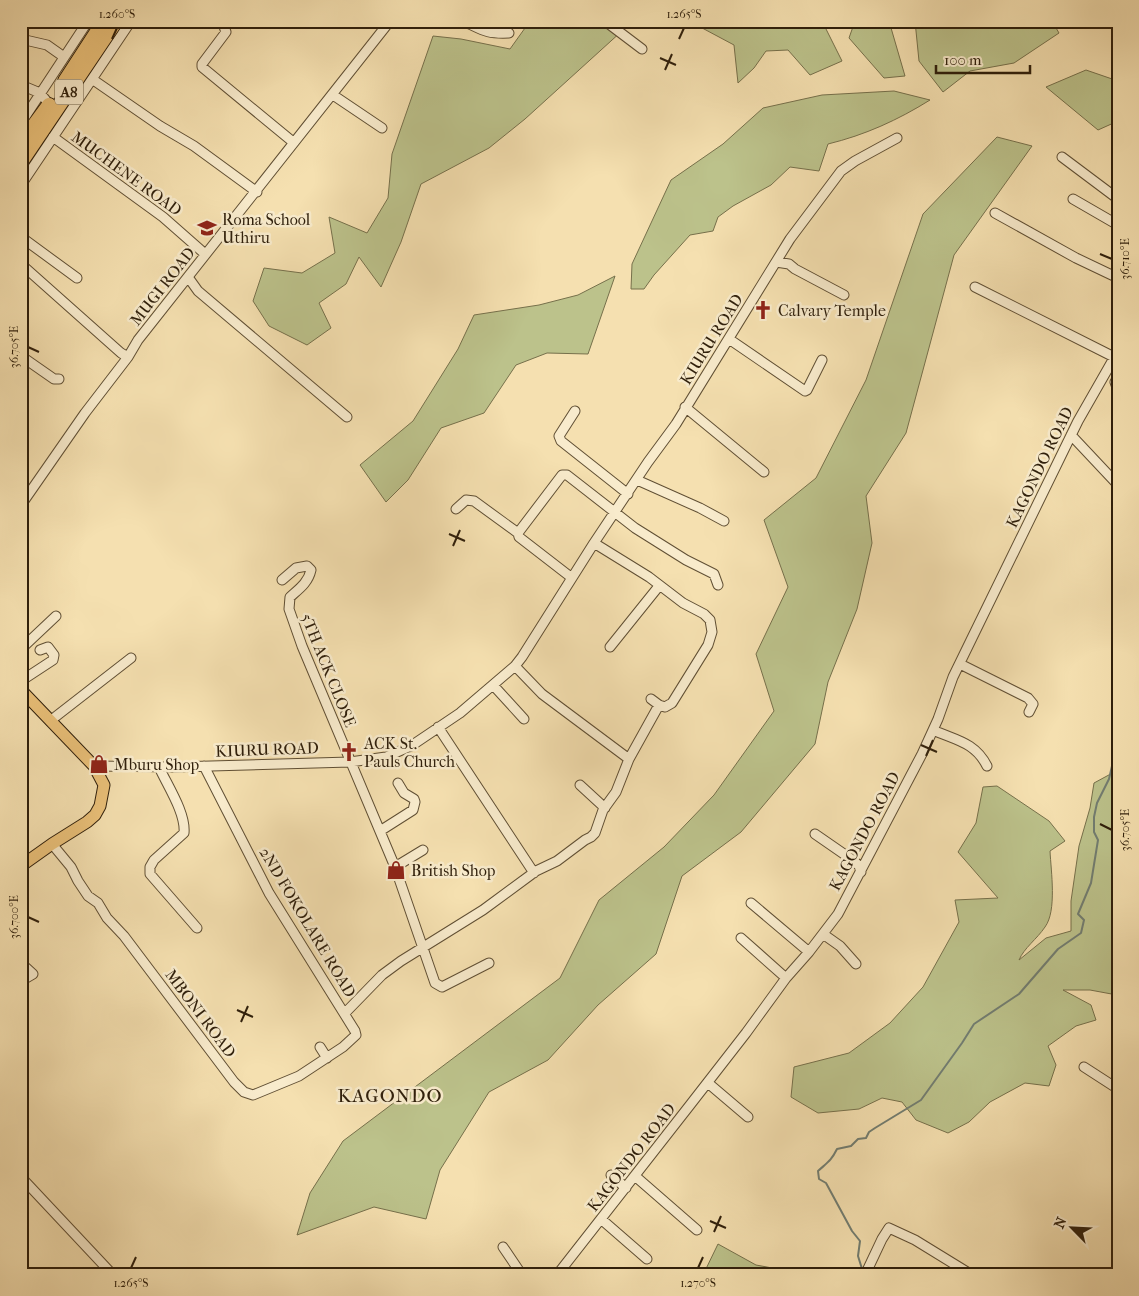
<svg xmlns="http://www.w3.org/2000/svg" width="1139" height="1296" viewBox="0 0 1139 1296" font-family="'IM FELL French Canon',serif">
	<rect width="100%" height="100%" fill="#f5e0b0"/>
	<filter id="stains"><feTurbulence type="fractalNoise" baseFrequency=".004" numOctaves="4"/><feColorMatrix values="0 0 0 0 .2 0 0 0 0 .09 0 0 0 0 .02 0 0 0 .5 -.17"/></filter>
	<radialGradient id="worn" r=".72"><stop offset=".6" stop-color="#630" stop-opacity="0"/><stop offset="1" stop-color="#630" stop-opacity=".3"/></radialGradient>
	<path fill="#bcc28b" stroke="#76704b" d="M 530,21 L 633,21 L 525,119 L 489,148 L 421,184 L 401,242 L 381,287 L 359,257 L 346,284 L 319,303 L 331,328 L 307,345 L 269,326 L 253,301 L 264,268 L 302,273 L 335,253 L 329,217 L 367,233 L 388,198 L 392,154 L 433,36 L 461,39 L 510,49 Z
		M 689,21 L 822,21 L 842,61 L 810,75 L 788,50 L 766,51 L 754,68 L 738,83 L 734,45 Z
		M 855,21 L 889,21 L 905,76 L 884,78 L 849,38 Z
		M 915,21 L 1052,21 L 1059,33 L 1014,63 L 970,71 L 943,92 L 919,61 Z
		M 1086,70 L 1118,81 L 1118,121 L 1098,130 L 1046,87 Z
		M 894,91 L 930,100 C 898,120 865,135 828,144 L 819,171 L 790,167 L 771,185 L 733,206 L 718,217 L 713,231 L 690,235 L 654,275 L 644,289 L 631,289 L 632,264 L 671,180 L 723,144 L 763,108 L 822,95 Z
		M 997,137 L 1032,146 L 954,255 L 906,433 L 866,496 L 872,543 L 857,609 L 828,682 L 815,744 L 741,832 L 682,876 L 656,954 L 598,1005 L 548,1060 L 489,1092 L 440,1170 L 426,1219 L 374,1207 L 297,1235 L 310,1193 L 343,1141 L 560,978 L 599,900 L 664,847 L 714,795 L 774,711 L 756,654 L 788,587 L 764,520 L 816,478 L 866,380 L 923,214 Z
		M 615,276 L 588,354 L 547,353 L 516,365 L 484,413 L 441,428 L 408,480 L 386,502 L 360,465 L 413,421 L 458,349 L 474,315 L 539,305 L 578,295 Z
		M 1118,770 L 1118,992 L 1117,995 L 1090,990 L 1063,990 L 1091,1005 L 1096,1020 L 1076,1026 L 1048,1046 L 1056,1065 L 1049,1086 L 1025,1083 L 990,1102 L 969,1122 L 948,1133 L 916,1120 L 902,1102 L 882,1098 L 859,1109 L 818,1113 L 791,1097 L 794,1067 L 849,1053 L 890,1023 L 923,987 L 959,922 L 955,900 L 998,898 L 958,852 L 976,823 L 983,787 L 997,786 L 1049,821 L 1065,841 L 1050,851 C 1051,871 1057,911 1045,927 C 1037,939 1024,948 1019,960 L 1046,938 L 1071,931 L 1071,901 L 1079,846 L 1090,808 L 1094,783 Z
		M 718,1244 L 756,1265 L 810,1275 L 703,1275 Z"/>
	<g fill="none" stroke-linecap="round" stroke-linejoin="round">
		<path stroke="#727d71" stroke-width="2" d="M 863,1272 L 858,1256 L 860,1241 L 852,1231 L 826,1183 L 819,1179 L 818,1171 C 828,1162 831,1161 837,1149 L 851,1146 L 858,1139 L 866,1138 L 869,1132 L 875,1128 L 921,1100 L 962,1043 L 974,1024 L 1019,994 L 1058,949 L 1081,933 L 1084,920 L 1078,914 L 1091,883 L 1098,840 L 1094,832 L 1094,817 L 1097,803 L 1109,779 L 1112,766 L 1118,757"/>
		<g stroke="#604f34" stroke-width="11">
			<path id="minor" d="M 222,21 L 226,32 L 202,64 L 202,67 L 293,142
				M 463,21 C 483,30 485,34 509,33
				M 605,21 L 642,49
				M 21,39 L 47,45 L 64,57
				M 92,79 L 160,126 L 194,146 L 257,192
				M 21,85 L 40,93 L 49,104
				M 333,95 L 382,128
				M 21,123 L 88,21
				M 53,137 L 163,217 L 205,254
				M 1062,157 L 1118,199
				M 21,185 L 131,21
				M 1073,199 L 1118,225
				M 995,213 L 1076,258 L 1118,278
				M 21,237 L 77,278
				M 776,262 L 789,264 L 795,269 L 844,295
				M 21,264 L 121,353 L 128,357
				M 188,277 L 198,291 L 347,417
				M 975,287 L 1114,357 L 1118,369
				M 729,339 L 805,391 L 807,390 L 822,360
				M 21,356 L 54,379 L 59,379
				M 1118,377 L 1115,382 L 1118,390
				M 685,407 L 764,472
				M 575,411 L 559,436 L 561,441 L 628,494
				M 1071,435 L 1118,485
				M 637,480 L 700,508 L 724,521
				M 21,505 L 85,413 L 128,357 L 138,340 L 390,21
				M 456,509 L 466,500 L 474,501 L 518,533
				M 594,543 L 649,577 L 683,603 L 704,614 L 710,620 L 712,632 L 708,645 L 672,703 L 665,707 L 659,705
				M 572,578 L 519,537 L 518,533 L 562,475 L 567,475 L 635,528 L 686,560 L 714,574 L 718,585
				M 282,580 L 296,568 L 307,566 L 311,570 C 308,583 299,589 290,597 L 289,609 L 302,646 L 395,867 L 435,983 L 442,987 L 489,963
				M 610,647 L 659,586
				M 21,649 L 56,616
				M 960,664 L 1028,698 L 1033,704 L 1029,712
				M 21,681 L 53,660 L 54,655 L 48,647 L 40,650
				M 493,685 L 524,719
				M 50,721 L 131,658
				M 438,727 L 534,873
				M 933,730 C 955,740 975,742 987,766
				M 629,759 L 659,705 L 651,699
				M 94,766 L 175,767 L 350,762 L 386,757 L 411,746 L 460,713 L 515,666 L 522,657 L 594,543 L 648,462 L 676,424 L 790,239 L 841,171 L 855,161 L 897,138
				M 159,767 C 167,785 186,813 184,833 L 154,860 L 150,867 L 150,874 L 197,928
				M 580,785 L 605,808
				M 380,831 L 413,810 L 415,802 L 414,799 L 404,793 L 398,783
				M 815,834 L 854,861 L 859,866 L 861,872
				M 52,844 L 71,867 L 78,881 L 88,896 L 98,903 L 107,918 L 124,936 L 234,1082 L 244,1092 L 253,1095 L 299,1076 L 343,1047 L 356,1035 L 355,1031 L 269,893 L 204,766
				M 395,867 L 423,850
				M 751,903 L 809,952
				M 823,934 L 840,946 L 856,964
				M 741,938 L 786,978
				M 21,963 L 33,974 L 21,981
				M 345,1013 L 382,975 L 401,961 L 483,910 L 536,871 L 557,861 L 585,840 L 591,837 L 595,833 L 603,810 L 616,792 L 629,759 L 542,694 L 515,666
				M 320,1047 L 327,1058
				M 1084,1067 L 1118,1089
				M 708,1083 L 748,1117
				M 611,1175 L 626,1188
				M 635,1176 L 697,1230
				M 21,1177 L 113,1275
				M 601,1219 L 647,1259
				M 503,1247 L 522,1275
				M 557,1275 L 690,1105 L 746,1033 L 786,978 L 809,952 L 838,914 L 922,754 L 938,719 L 953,677 L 972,638 L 1078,421 L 1118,351
				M 865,1275 L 882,1239 L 889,1228 L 915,1240 L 972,1275"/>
		</g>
		<g stroke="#2f1f0b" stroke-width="13">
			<path id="major" d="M 21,690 L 94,766 L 104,785 L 100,806 L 95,815 L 87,822 L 52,844 L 21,866"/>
		</g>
		<g stroke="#2f1f0b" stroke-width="16">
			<path id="highway" d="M 65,81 L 104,21
				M 21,143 L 49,105
				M 21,162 L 116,21"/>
		</g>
		<use href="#minor" stroke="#f8ebcc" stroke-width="9"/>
		<use href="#major" stroke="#eac078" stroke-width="11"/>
		<use href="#highway" stroke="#eac078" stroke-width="14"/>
	</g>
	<path fill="none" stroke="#2f1f0b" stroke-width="2" d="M 112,39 L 117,28M 679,39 L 684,28M 660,58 L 676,65M 665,70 L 672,54M 1100,254 L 1112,259M 28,347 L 39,352M 449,534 L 465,541M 453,546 L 460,530M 921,745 L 937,752M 926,756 L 933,740M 1100,824 L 1112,830M 28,917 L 39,922M 237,1010 L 253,1017M 241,1022 L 248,1006M 710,1221 L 726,1228M 714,1232 L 721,1216M 131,1268 L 136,1257M 698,1268 L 703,1257"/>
	<defs>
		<g id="school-bare" transform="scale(1.5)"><path d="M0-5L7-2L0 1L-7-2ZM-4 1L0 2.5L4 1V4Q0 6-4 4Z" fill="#8f2418" stroke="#f8ebcc" stroke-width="2.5" paint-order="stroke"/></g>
		<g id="church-bare" transform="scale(1.5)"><path d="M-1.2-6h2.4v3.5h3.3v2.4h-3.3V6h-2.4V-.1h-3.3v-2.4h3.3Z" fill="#8f2418" stroke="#f8ebcc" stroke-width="2.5" paint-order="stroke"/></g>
		<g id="shop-bare" transform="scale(1.5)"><path d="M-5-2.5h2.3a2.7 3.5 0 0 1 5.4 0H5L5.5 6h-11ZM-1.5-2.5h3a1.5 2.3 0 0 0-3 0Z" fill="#8f2418" stroke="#f8ebcc" stroke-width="2.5" paint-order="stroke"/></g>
	</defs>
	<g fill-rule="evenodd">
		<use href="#school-bare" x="207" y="228"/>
		<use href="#church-bare" x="763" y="310"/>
		<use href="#church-bare" x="349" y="752"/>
		<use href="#shop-bare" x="99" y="764"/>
		<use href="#shop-bare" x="396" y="870"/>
	</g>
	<g text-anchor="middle" stroke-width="5" stroke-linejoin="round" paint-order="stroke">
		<rect fill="#f8ebcc" stroke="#6b5c45" stroke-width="1" x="55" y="79.5" width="28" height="25" rx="4"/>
		<g font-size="15" font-weight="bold" fill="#2f1f0b">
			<text x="69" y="97">A8</text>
		</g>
		<g font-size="16" fill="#2f1f0b" stroke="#f8ebcc">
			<text transform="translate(127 173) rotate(36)" y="6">MUCHENE ROAD</text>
			<text transform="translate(162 286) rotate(-52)" y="6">MUGI ROAD</text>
			<text transform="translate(711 339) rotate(-58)" y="6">KIURU ROAD</text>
			<text transform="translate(1039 467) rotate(-64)" y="6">KAGONDO ROAD</text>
			<text transform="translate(329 670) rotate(68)" y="6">5TH ACK CLOSE</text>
			<text transform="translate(267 749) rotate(-2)" y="6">KIURU ROAD</text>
			<text transform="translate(864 831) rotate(-62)" y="6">KAGONDO ROAD</text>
			<text transform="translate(308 922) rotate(59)" y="6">2ND FOKOLARE ROAD</text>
			<text transform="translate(201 1013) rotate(53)" y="6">MBONI ROAD</text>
			<text transform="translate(631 1157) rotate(-52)" y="6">KAGONDO ROAD</text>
		</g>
		<g font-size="16" fill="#2f1f0b" stroke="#f8ebcc" text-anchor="start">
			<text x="222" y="225">Roma School<tspan x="222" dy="18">Uthiru</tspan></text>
			<text x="778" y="316">Calvary Temple</text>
			<text x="364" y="749">ACK St.<tspan x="364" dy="18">Pauls Church</tspan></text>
			<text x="114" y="770">Mburu Shop</text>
			<text x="411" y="876">British Shop</text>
		</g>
		<g font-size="19" letter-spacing="1" fill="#2f1f0b" stroke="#f8ebcc">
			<text x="390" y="1102">KAGONDO</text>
		</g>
	</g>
	<rect width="1139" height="1296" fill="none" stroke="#f5e0b0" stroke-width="55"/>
	<g transform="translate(1072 1228) rotate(294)" stroke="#f8ebcc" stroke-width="4" paint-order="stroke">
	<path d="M0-4L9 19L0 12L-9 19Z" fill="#2f1f0b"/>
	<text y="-8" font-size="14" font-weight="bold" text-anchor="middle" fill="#2f1f0b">N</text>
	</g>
	<path d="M936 65v8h94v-8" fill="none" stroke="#2f1f0b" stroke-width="2.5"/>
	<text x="944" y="65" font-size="15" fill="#2f1f0b" stroke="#f8ebcc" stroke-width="4" paint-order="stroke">100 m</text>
	<rect x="28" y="28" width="1084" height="1240" fill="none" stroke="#2f1f0b" stroke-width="2"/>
	<g font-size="12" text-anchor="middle" fill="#2f1f0b">
		<text x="117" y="18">1.260°S</text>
		<text x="684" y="18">1.265°S</text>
		<text transform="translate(1125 259) rotate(-90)" y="4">36.710°E</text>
		<text transform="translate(14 347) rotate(-90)" y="4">36.705°E</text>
		<text transform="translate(1125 830) rotate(-90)" y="4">36.705°E</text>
		<text transform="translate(14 917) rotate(-90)" y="4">36.700°E</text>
		<text x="131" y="1287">1.265°S</text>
		<text x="698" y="1287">1.270°S</text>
	</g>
	<rect width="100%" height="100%" filter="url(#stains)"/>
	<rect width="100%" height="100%" fill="url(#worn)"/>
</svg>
